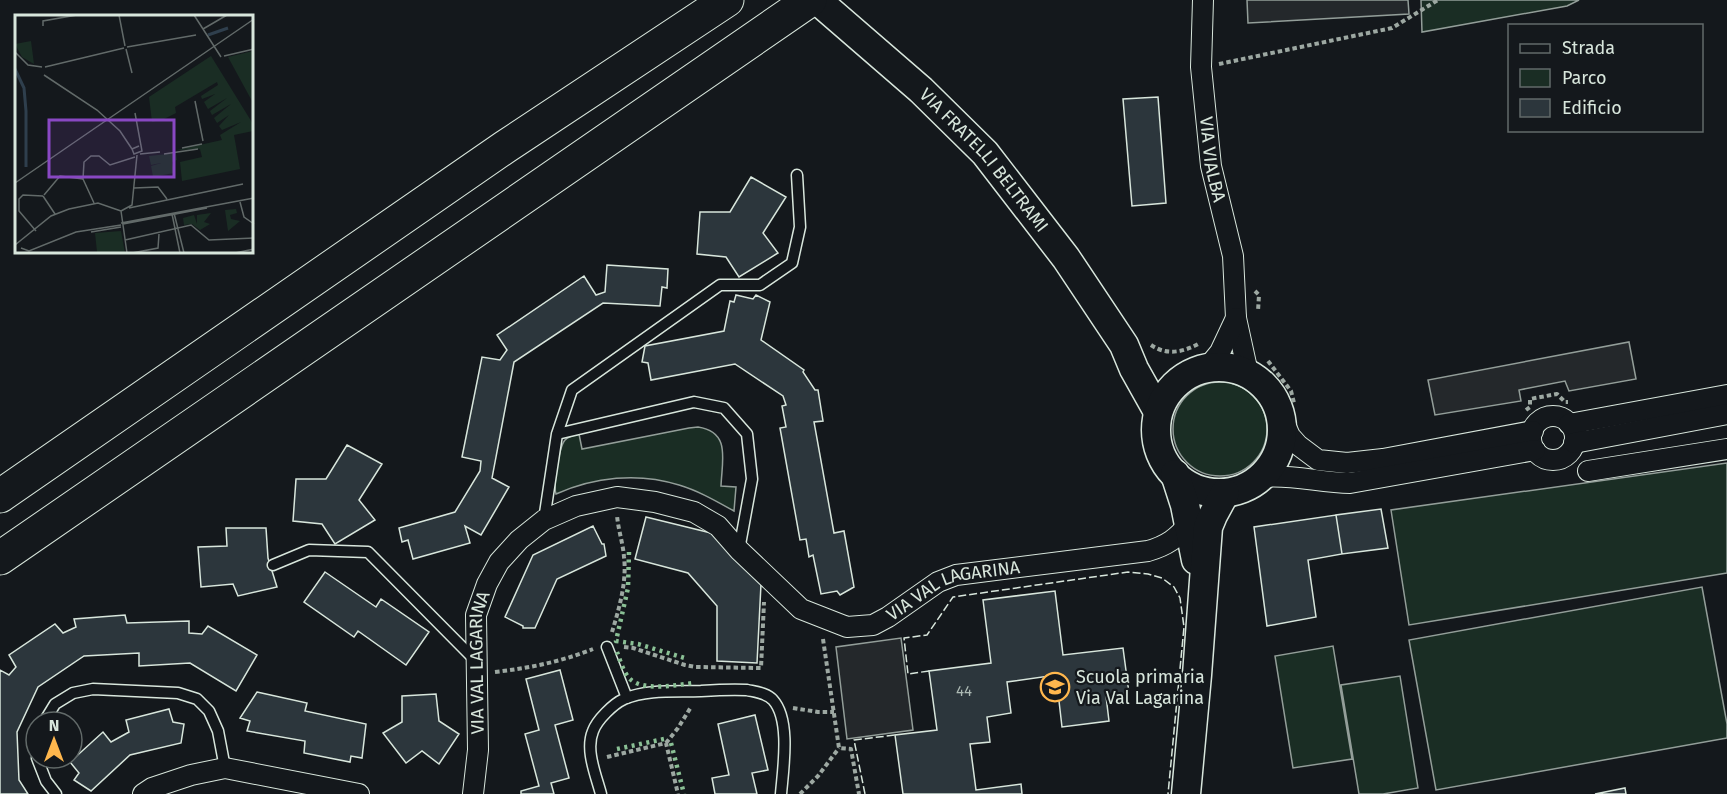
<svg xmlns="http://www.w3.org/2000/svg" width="1727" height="794" viewBox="0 0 1727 794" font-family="'Fira Sans',sans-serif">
	<rect width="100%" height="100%" fill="#14181c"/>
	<path fill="#1a2d24" stroke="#939e99" stroke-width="1.5" d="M 1421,0 L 1579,0 L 1567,6 L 1422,32 Z
		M1173 429a47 47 0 1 1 94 0a47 47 0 1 1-94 0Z
		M 698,427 C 731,432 722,460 721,486 L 736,487 L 734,511 C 716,501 699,491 679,485 C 638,472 594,477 556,494 C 553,485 559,447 565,440 C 568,436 574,435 579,434 L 582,449 L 689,428 Z
		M 1727,463 L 1727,573 L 1409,625 L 1391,510 Z
		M 1702,587 L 1727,724 L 1727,738 L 1436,790 L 1409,640 Z
		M 1333,646 L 1352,759 L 1293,768 L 1275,656 Z
		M 1400,676 L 1418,788 L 1383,794 L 1359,794 L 1341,685 Z"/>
	<path fill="#24282b" stroke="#939e99" stroke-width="1.5" d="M 1247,0 L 1408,0 L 1409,14 L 1248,23 Z
		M 1629,342 L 1636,379 L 1569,391 L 1565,381 L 1519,390 L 1521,401 L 1435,415 L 1428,380 Z
		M 901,638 L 913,730 L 847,739 L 836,647 Z"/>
	<path fill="#2c363c" stroke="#d8e6dc" stroke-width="1.5" d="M 1158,97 L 1166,203 L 1132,206 L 1123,99 Z
		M 751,177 L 786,197 L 763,233 L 778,253 L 739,277 L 726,257 L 697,254 L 700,212 L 730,212 Z
		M 607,265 L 668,269 L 667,288 L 662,287 L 660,306 L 603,303 L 514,362 L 492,478 L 509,487 L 481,535 L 465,526 L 470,543 L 413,559 L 408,540 L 402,542 L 399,528 L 455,512 L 480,471 L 481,461 L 462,457 L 482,357 L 500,360 L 507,350 L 497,335 L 584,276 L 596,295 L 605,292 Z
		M 736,295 L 753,299 L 756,295 L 770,302 L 761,340 L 804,370 L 803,372 L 815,390 L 818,390 L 823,421 L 814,422 L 834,533 L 844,531 L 854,587 L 840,595 L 837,591 L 821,594 L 813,555 L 809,557 L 806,539 L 800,540 L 780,428 L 786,427 L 782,406 L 786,405 L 783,396 L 735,364 L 651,380 L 648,363 L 642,362 L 645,346 L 724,331 L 730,301 L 734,302 Z
		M 347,445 L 382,464 L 359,500 L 375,520 L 335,544 L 322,524 L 293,521 L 296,479 L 326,479 Z
		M 1381,509 L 1388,548 L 1342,554 L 1336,515 Z
		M 1336,515 L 1342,554 L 1308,560 L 1316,617 L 1267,626 L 1254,527 Z
		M 646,517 L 711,533 L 761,584 L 757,663 L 717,661 L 717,606 L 688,573 L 635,559 Z
		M 593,526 L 602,544 L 604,544 L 606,556 L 557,579 L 535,628 L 523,628 L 523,626 L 505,617 L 533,555 Z
		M 226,528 L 266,528 L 268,558 L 277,587 L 238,596 L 233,584 L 201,587 L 198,547 L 227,546 Z
		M 325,572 L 376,607 L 381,599 L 429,632 L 406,665 L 358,631 L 354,637 L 304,602 Z
		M 1055,591 L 1063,655 L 1123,648 L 1129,693 L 1106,696 L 1109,721 L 1062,727 L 1056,675 L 1007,682 L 1011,713 L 987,717 L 990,742 L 970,744 L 976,790 L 1021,784 L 1022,794 L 903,794 L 895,735 L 937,730 L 929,671 L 991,663 L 983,600 Z
		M 125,615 L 127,623 L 189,621 L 189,633 L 202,634 L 208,626 L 257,655 L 236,691 L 190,663 L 139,666 L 139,653 L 84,656 L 38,687 L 17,732 L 19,780 L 28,794 L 0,794 L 0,670 L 9,675 L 16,667 L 9,655 L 55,624 L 63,633 L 76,627 L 74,619 Z
		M 560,670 L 573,720 L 555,725 L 569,778 L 551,783 L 554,794 L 521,794 L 521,791 L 539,786 L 525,734 L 539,730 L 526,679 Z
		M 257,692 L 307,703 L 305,711 L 366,724 L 362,758 L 351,756 L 350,762 L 304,753 L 305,741 L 247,731 L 250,721 L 240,718 Z
		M 436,694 L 439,721 L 459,734 L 439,764 L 422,751 L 406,763 L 383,733 L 402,722 L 402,696 Z
		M 169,709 L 173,722 L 184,724 L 181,743 L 130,755 L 91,791 L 74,780 L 79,773 L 70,762 L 103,732 L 111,742 L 129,732 L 126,720 Z
		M 755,715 L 768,770 L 752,773 L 757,794 L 715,794 L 712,778 L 729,775 L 718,724 Z
		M 1625,788 L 1626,794 L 1595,794 Z"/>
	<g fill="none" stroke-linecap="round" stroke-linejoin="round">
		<g stroke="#d8e6dc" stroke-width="13">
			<path id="lane" d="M 557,434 L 694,402 L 724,408 L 747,434 L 752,479 L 739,550
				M 544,520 L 557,434 L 572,390 L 720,285 L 760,285 L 792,263 L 800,227 L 797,175
				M 273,565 L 309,550 L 368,552 L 476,661
				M 607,647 L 627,698
				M 44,722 L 55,704 L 73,693 L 93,689 L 178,693 L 197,699 L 209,711 L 218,731 L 225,768
				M 37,758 L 46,781 L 56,794
				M 601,794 C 596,775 585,750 593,731 C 597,720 613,704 624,699 C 648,689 676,692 701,691 C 716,690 732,689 747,690 C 756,692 767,693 773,700 C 791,720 783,769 781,794"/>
		</g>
		<g stroke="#d8e6dc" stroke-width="22">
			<g id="street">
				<path id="s1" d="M 1203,0 L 1201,67 L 1211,166 L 1233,256 L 1236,318 L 1248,373"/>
				<path d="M 1207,368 L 1220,352 L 1236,318"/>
				<circle cx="1553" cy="438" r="22"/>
				<path d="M 1283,420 L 1290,436 L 1298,445 L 1318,460 L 1347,463 L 1383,459 L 1533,431"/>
				<path d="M 1569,424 L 1727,395"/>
				<path d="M 1574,443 L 1727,414"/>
				<path d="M 1588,471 L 1727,449"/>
				<path d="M 1263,477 C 1292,474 1321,483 1350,483 L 1535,450"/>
				<path d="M 143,794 L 152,788 L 191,775 L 225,768 L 359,794"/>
				<path id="s2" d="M 473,794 L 478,750 L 476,615 L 487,584 L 499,562 L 519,540 L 544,520 L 576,506 L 617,497 L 655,502 L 694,512 L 718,526 L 739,550 L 801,609 L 847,627 L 873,625 L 888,617 L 938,582 L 956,575 L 1148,551 C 1166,546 1178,538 1189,523"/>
			</g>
		</g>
		<g stroke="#d8e6dc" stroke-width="31">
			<g id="secondary">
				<path id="s3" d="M 817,0 L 921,90 L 985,153 L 1066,258 L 1124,345 L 1134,369 L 1157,410"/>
				<circle cx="1219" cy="430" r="63"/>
				<path d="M 1175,474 L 1185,505 L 1196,560"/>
				<path d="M 1186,794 L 1197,675 L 1208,527 L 1213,515 L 1225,493"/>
			</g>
		</g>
		<g stroke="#d8e6dc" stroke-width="35">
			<path id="highway" d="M 0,496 L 505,147 L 727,0
				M 0,558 L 810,0"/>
		</g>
		<path stroke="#9da8a2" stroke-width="4" stroke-dasharray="4.5 3" stroke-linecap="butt" d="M 1219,64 L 1392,28 L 1438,0
			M 1255,291 L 1259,295 L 1258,311
			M 1151,345 C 1167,356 1184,352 1200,343
			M 1268,361 L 1291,391 L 1294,403
			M 1526,410 L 1530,407 L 1530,399 L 1557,394 L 1565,402 L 1568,402
			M 612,632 C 619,609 627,582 624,557 C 623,543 618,529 617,515
			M 823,639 L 839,748 L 851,749 L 859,794
			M 624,647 L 633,648 L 685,665 L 696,667 L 761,668 L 764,602
			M 495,672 C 530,668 560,662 593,649
			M 793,708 L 818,712 L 834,712
			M 666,743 L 678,728 L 691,707
			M 607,757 L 666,743 L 678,794
			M 800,794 L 818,776 L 839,748"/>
		<use href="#lane" stroke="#14181c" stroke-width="10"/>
		<use href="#street" stroke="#14181c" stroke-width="20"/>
		<use href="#secondary" stroke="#14181c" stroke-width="28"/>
		<use href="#highway" stroke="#14181c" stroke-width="33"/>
		<path stroke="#8ac095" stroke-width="4.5" stroke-dasharray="3 4.5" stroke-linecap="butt" d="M 629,552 L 628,588 L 616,641 L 638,644 L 688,659
			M 617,652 C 620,660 623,671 629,678 C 642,692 676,685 693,683
			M 671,743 L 684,794
			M 617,749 L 664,739"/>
		<path stroke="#d8e6dc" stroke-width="1.5" stroke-dasharray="8 3" stroke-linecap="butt" d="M 929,671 L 908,674 L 904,638 L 927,635 L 953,597 L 1128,572 L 1148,574 L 1162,578 L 1174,587 L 1180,598 L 1184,627 L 1168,794
			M 865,794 L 854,740 L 895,735"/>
	</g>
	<defs>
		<g id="school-ring" transform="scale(1.5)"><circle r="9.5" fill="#14181c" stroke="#ffb74d" stroke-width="1.5"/><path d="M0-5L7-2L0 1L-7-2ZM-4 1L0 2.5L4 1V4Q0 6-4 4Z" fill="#ffb74d"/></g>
	</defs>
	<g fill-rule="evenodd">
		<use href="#school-ring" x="1055" y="687"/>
	</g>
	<g text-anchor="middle" stroke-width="4.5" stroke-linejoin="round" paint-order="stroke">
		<g font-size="15" fill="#adbab4">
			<text x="964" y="696">44</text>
		</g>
		<g font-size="18" fill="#d8e6dc" stroke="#14181c">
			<text dy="6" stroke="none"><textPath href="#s1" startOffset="160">VIA VIALBA</textPath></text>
			<text dy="6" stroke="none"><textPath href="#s3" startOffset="232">VIA FRATELLI BELTRAMI</textPath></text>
			<text dy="6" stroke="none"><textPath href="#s2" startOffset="765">VIA VAL LAGARINA</textPath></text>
			<text dy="6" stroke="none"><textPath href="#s2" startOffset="132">VIA VAL LAGARINA</textPath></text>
		</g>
		<g font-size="18" fill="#d8e6dc" stroke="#14181c" text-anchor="start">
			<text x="1076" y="683">Scuola primaria<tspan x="1076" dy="21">Via Val Lagarina</tspan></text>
		</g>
	</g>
	<g transform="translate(15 15)">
		<rect width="238" height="238" fill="#14181c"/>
		<path d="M 16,26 L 19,49 L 7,42 L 0,29 ZM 196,41 L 238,109 L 238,116 L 219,120 L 225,154 L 167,166 L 165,147 L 187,142 L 185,134 L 162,135 L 207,125 L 205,120 L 226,107 L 207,115 L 204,111 L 214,100 L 202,108 L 199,103 L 216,89 L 197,100 L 195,96 L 212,83 L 193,94 L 189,87 L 200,79 L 187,84 L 186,81 L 203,70 L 202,67 L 160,92 L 161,98 L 147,105 L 137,107 L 134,82 ZM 161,138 L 162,145 L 157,147 L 159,158 L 138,162 L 136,151 L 146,148 L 136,150 L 134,141 ZM 221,194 L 222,198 L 215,200 L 216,204 L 225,206 L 213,216 L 210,195 ZM 196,198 L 189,207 L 195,209 L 185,215 L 177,209 L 169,210 L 168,203 L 179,200 L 182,209 L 182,200 ZM 106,216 L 110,238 L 74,238 L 82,237 L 80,218 Z" fill="#1a2d24"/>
		<path d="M 238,36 L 239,86 L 237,86 L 213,42 Z" fill="#1a2d24"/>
		<path fill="none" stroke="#2f3f4d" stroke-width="3" d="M 193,20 L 213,13M 0,54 L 9,73 L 11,96 L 11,152"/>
		<path fill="none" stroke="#626a69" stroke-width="1.5" d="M 104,0 L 110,31M 179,0 L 206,42M 28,11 L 28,6 L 62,0M 188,14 L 212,0M 112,32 L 181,20M 111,34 L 117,58M 0,37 L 13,50 L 27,52M 209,41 L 239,34M 30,52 L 109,33M 29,60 L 82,95 L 105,116 L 117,134M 180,86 L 188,126M 120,98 L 127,136 L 119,139 L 117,134 L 124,131M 167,133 L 187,129M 125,139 L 145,137M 149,139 L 183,134M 68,164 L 69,147 L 76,141 L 84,141 L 95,150 L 120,142M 68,164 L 79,188M 0,168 L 239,4M 119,173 L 143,172 L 152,184M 29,180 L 45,161 L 68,164M 28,181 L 40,199M 225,187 L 229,202 L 239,209M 114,193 L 228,169M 106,196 L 117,190 L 122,140M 106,196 L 112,238M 159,198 L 169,238M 157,199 L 165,238M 106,208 L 239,183M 108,209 L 192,193M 21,216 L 4,196 L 4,184 L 8,180 L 28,181M 76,217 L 106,212M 110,225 L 176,210 L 194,225 L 239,223M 0,230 L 36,201 L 54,194 L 83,188 L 106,196M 6,233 L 14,236 L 61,217 L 106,210M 117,238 L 143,233 L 144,219M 220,238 L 239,234"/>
		<path fill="#8948c3" fill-opacity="0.15" stroke="#8948c3" stroke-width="3" d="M 34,105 L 159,105 L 159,162 L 34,162 Z"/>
		<rect width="238" height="238" fill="none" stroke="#d8e6dc" stroke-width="3"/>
	</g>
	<rect x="1508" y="24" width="195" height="108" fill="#14181c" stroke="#626a69" stroke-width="1.5"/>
	<rect x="1520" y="44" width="30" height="9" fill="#14181c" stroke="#626a69" stroke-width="1.5"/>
	<text x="1562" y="54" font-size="18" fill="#d8e6dc">Strada</text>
	<rect x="1520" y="69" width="30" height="18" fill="#1a2d24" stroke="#626a69" stroke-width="1.5"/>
	<text x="1562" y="84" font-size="18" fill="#d8e6dc">Parco</text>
	<rect x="1520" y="99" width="30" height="18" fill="#2c363c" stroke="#626a69" stroke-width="1.5"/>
	<text x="1562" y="114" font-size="18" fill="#d8e6dc">Edificio</text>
	<g transform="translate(54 740)"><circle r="28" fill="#14181c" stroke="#626a69" stroke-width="1.5"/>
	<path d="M0-4.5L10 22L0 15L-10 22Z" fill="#ffb74d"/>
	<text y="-9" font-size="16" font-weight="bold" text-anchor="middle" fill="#d8e6dc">N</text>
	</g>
</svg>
